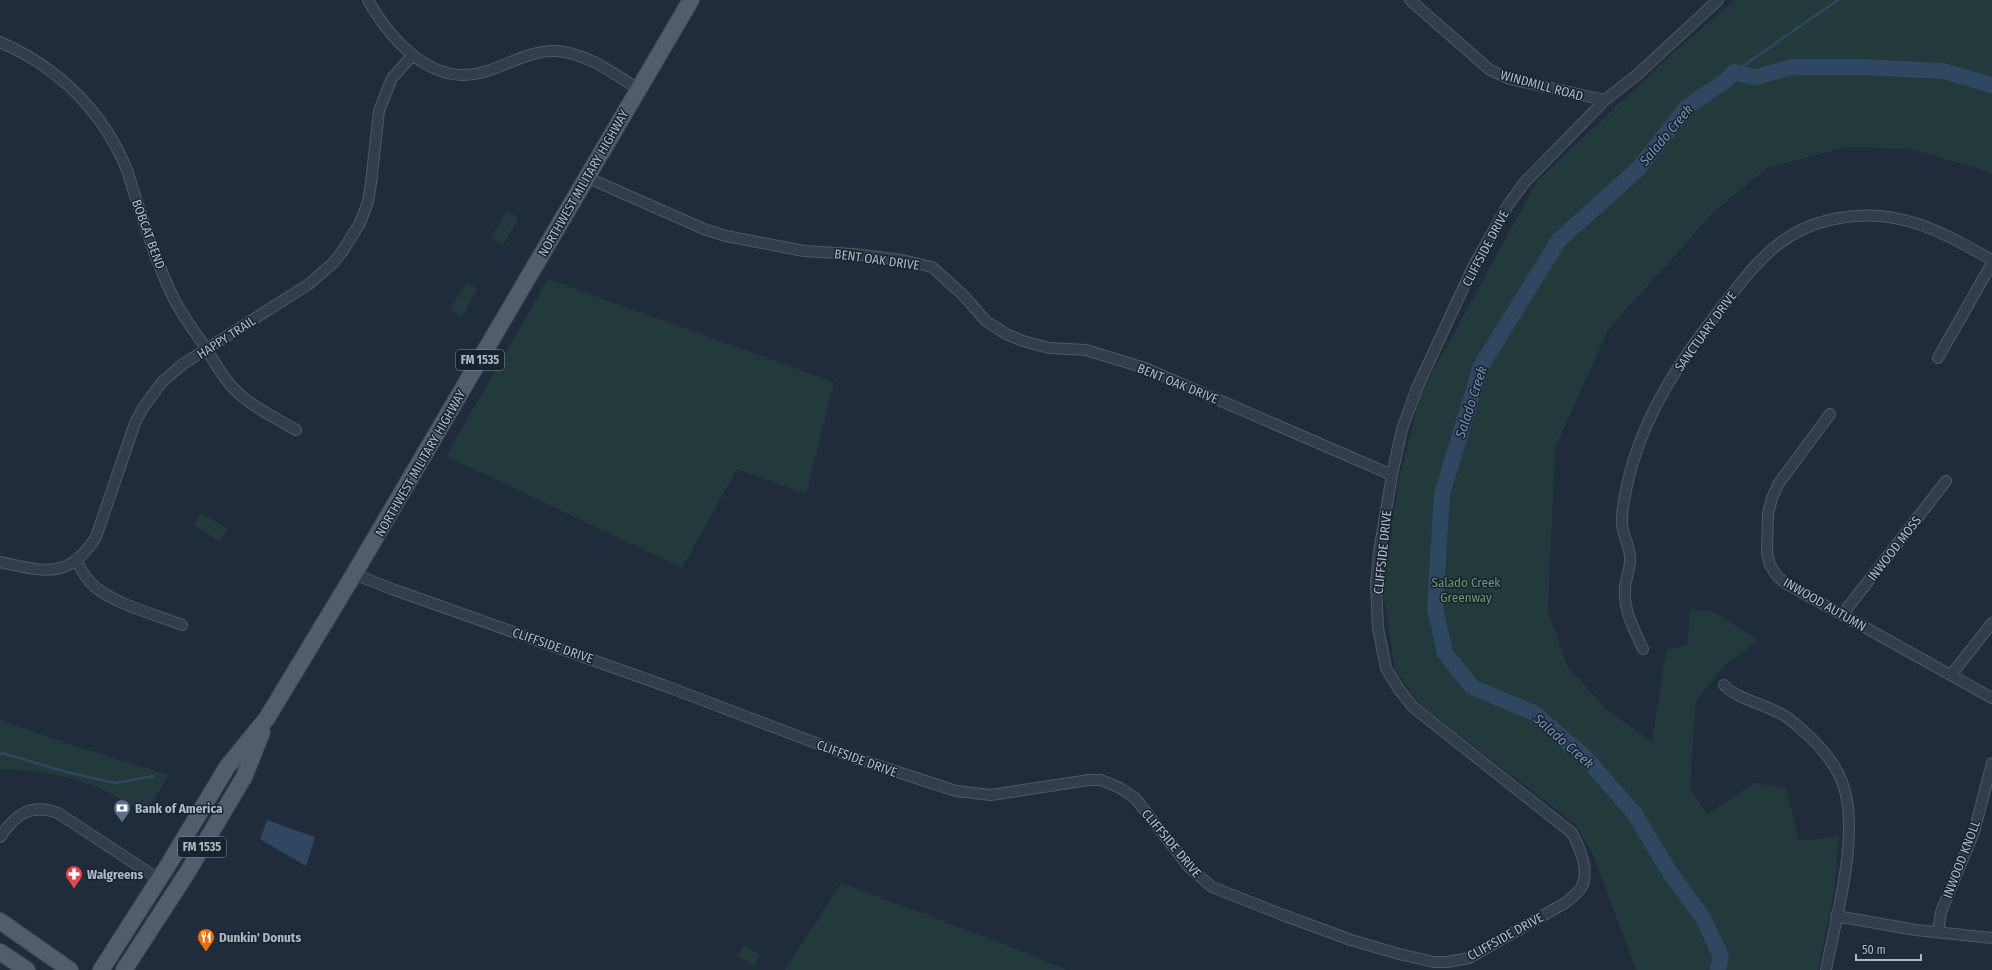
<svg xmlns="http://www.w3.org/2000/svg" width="1992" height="970" viewBox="0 0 1992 970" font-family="'Fira Sans Condensed',sans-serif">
	<rect width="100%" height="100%" fill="#202c3b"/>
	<path fill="#223a3c" d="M 1735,0 L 1992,0 L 1992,175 L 1981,169 L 1908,149 L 1846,147 L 1767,168 L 1715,211 L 1608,330 L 1555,448 L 1548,611 L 1568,667 L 1606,709 L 1652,742 L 1663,669 L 1668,649 L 1687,645 L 1690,610 L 1711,610 L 1759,640 L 1724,666 L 1696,701 L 1690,788 L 1707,814 L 1754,783 L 1786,788 L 1799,841 L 1839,836 L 1835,886 L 1818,970 L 1636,970 L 1593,855 L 1577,826 L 1420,704 L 1395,670 L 1383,590 L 1398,484 L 1420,395 L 1537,181 L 1673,53 Z
		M 506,211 L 519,218 L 503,245 L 491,238 Z
		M 548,279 L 834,382 L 806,494 L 737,469 L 682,568 L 446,456 Z
		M 466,282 L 478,289 L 462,317 L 450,310 Z
		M 201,513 L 228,529 L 220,541 L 194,526 Z
		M 0,720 L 72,745 L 169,775 L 145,813 C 130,805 115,795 99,788 C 68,775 34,770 0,769 Z
		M 841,883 L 1007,945 L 1067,970 L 785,970 Z
		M 744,945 L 760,955 L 754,966 L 737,956 Z"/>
	<path fill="#304762" d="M 267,820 L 315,837 L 306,866 L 260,839 Z"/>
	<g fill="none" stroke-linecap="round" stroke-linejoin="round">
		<path stroke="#304762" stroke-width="2.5" d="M 1734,72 L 1838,0
			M 0,754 L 3,753 L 66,772 L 115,783 L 154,776"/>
		<path stroke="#304762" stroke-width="16" d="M 1718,970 L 1721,956 L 1703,918 L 1669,871 L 1634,813 L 1585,757 L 1534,713 L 1472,687 L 1445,653 L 1435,609 L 1442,494 L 1481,366 L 1559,240 L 1638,169 L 1687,107 L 1728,79 L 1734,72 L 1755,77 L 1793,67 L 1862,67 L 1943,71 L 1992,85"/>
		<g stroke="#4e5966" stroke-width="12">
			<path id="street" d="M 368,0 C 390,39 430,85 480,73 C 505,67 529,50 556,51 C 587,53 613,73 638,89
				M 1410,0 L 1490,70 L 1510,79 L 1605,100
				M 0,42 C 58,67 103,111 127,170 C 131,182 134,195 139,207 C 148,236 159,267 172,295 C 181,314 194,331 206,348 C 215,363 223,378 235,390 C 252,407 276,418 296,430
				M 586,177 L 704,229 L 726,236 L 804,251 L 854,254 L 902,260 L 932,267 L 963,295 L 986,321 L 1006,334 L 1023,341 L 1049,348 L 1086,350 L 1145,368 L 1392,475
				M 1938,358 L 1992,263
				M 1830,414 L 1779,483 L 1772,498 L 1768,514 L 1767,553 L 1770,565 L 1777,576 L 1787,584 L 1992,698
				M 77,561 C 80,568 84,575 90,582 C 107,602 157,615 182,625
				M 0,562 C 44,571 68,581 96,537 L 135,423 L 143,408 L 162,382 L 183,364 L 309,284 L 333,263 L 342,252 L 360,223 L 368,202 L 371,183 L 379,111 L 392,78 L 413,55
				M 354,574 L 392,589 L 663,685 L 858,759 L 956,791 L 991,795 L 1089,780 L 1101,780 L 1120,788 L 1135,798 L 1190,868 L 1212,887 L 1283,915 L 1351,940 L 1399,954 L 1434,962 L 1447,962 L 1469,958 L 1565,903 C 1571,898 1577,894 1581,888 C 1590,872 1580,848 1572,833 L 1413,707 L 1398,688 L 1386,668 L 1378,628 L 1376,583 L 1379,552 L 1392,475 L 1402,429 L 1417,388 L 1473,267 L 1508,205 L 1524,183 L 1605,100 L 1638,74 L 1718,0
				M 1842,615 L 1946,481
				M 1643,649 C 1634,629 1623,610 1625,587 C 1626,578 1630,569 1630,560 C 1631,546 1621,534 1622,520 C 1622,503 1627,485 1631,469 C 1648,407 1683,357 1722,307 C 1756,263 1781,228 1839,218 C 1899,207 1942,232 1992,260
				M 1951,675 L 1992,623
				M 1724,685 C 1739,701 1768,704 1788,718 C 1808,734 1829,753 1840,777 C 1863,826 1836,917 1826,970
				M 0,837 C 16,814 30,803 58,813 L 160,880
				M 1836,916 L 1916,930 L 1992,938
				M 1938,932 L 1941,912 L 1974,832 L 1992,763"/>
		</g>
		<g stroke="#3d4755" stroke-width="18">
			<path id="primary" d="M 0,921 L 70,970
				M 0,952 L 27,970
				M 101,970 L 170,862 L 227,767 L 267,718 L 354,574 L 691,0
				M 124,970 L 187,873 L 244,777 L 262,732"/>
		</g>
		<use href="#street" stroke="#333e4c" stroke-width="10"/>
		<use href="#primary" stroke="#515d6c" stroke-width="16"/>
	</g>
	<defs>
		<g id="bank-pin" transform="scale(0.9)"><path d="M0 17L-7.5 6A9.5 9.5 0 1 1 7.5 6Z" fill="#5c6f8a" stroke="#192330"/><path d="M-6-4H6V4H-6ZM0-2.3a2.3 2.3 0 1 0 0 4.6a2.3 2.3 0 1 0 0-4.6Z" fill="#fff"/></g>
		<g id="pharmacy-pin" transform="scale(0.9)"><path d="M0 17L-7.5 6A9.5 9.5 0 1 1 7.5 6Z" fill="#e0444e" stroke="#192330"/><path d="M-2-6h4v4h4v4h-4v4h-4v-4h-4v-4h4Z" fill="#fff"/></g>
		<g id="restaurant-pin" transform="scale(0.9)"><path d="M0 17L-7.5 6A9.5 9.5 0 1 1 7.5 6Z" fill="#e8710a" stroke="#192330"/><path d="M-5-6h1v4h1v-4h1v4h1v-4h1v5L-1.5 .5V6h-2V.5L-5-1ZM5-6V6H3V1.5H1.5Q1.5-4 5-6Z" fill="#fff"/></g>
	</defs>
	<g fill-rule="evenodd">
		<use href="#bank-pin" x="122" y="808"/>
		<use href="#pharmacy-pin" x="74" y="874"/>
		<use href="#restaurant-pin" x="206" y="937"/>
	</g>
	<g text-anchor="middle" stroke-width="3" stroke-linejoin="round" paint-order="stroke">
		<g fill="#192330" stroke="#818c9a" stroke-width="1">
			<rect x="456" y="350" width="48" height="20" rx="3"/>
			<rect x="178" y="837" width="48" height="20" rx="3"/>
		</g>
		<g font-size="12" font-weight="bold" fill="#aeb9c8">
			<text x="480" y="364">FM 1535</text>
			<text x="202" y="851">FM 1535</text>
		</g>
		<g font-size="13" fill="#aeb9c8" stroke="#192330">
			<text transform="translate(1542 85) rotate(15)" y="5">WINDMILL ROAD</text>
			<text transform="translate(583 183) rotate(-60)" y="5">NORTHWEST MILITARY HIGHWAY</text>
			<text transform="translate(149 234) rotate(70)" y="5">BOBCAT BEND</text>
			<text transform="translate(1485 248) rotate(-62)" y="5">CLIFFSIDE DRIVE</text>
			<text transform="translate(877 259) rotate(8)" y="5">BENT OAK DRIVE</text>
			<text transform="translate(1705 331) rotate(-54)" y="5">SANCTUARY DRIVE</text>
			<text transform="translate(226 337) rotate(-33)" y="5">HAPPY TRAIL</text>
			<text transform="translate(1178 383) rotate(22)" y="5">BENT OAK DRIVE</text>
			<text transform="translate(420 463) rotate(-60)" y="5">NORTHWEST MILITARY HIGHWAY</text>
			<text transform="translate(1894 548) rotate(-52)" y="5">INWOOD MOSS</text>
			<text transform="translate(1382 552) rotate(-84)" y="5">CLIFFSIDE DRIVE</text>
			<text transform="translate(1825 604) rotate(30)" y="5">INWOOD AUTUMN</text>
			<text transform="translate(553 645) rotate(19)" y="5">CLIFFSIDE DRIVE</text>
			<text transform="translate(857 758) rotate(20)" y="5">CLIFFSIDE DRIVE</text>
			<text transform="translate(1172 843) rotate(50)" y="5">CLIFFSIDE DRIVE</text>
			<text transform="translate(1961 859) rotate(-69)" y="5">INWOOD KNOLL</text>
			<text transform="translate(1505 936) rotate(-29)" y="5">CLIFFSIDE DRIVE</text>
		</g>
		<g font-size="13" fill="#639b6e" stroke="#192330">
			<text x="1466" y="587">Salado Creek<tspan x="1466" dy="15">Greenway</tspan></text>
		</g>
		<g font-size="13" font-weight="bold" fill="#aeb9c8" stroke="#192330" text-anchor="start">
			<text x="135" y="813">Bank of America</text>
			<text x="87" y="879">Walgreens</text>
			<text x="219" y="942">Dunkin' Donuts</text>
		</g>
		<g font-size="14" font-style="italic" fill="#7490b2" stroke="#192330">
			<text transform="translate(1666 135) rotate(-50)" y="5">Salado Creek</text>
			<text transform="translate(1471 402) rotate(-72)" y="5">Salado Creek</text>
			<text transform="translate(1564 741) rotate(41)" y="5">Salado Creek</text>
		</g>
	</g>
	<path d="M1856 954v6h65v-6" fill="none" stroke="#aeb9c8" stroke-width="2"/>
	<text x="1862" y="954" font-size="12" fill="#aeb9c8" stroke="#192330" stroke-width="3" paint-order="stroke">50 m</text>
</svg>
